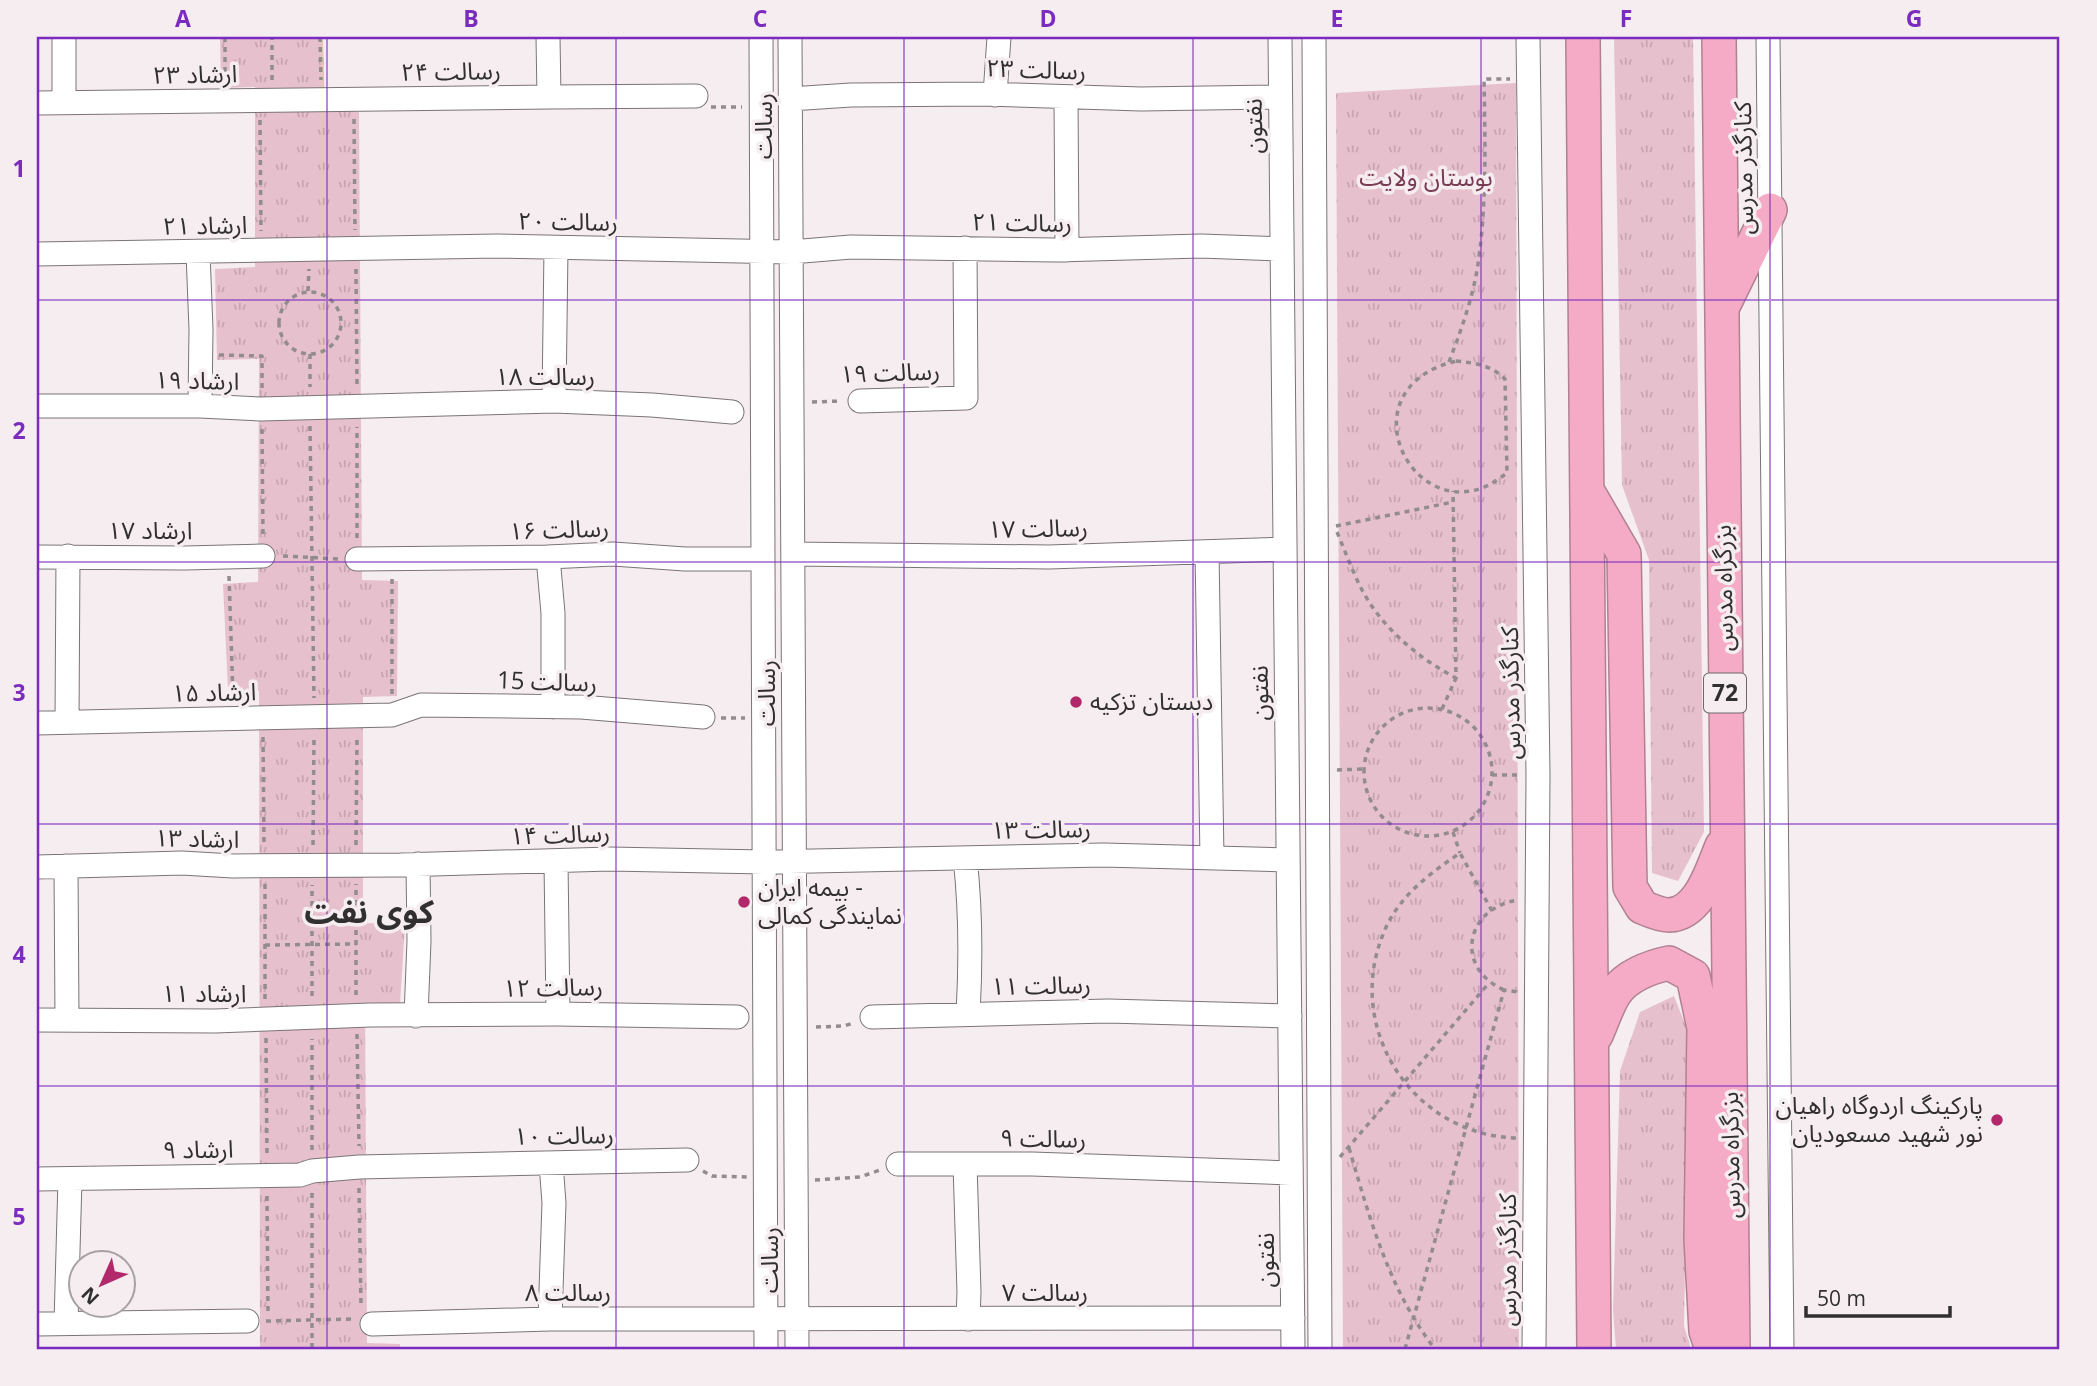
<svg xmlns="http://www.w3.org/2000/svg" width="2097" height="1386" viewBox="0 0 2097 1386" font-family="'Open Sans','Noto Sans Arabic',sans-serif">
	<defs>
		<pattern id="grass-tufts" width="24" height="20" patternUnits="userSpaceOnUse" patternTransform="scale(1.75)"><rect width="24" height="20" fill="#e7c0cd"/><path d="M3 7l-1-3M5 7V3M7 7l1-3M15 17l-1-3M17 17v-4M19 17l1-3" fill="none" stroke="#c7a5b0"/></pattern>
	</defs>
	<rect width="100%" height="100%" fill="#f5edf0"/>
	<path fill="url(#grass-tufts)" d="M 220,37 L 323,37 L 325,110 L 359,112 L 362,580 L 398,581 L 397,696 L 363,697 L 363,923 L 405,924 L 400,1004 L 365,1003 L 367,1343 L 400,1344 L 400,1349 L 260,1349 L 259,691 L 228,690 L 223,584 L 258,582 L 259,359 L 217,360 L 215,269 L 255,267 L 255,87 L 221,88 Z
		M 1614,37 L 1693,37 L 1704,832 L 1678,881 L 1652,873 L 1649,560 L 1622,485 Z
		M 1516,83 L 1519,1349 L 1343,1349 L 1336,93 Z
		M 1674,996 L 1689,1034 L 1684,1326 L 1691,1349 L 1616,1349 L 1613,1310 L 1620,1071 L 1640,1012 Z"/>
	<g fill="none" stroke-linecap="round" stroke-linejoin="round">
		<g stroke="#7b7476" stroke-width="25">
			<path id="minor" d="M 548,37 L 549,97 L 696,96
				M 761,37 L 766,1349
				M 790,37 L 797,1349
				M 1280,37 L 1293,1349
				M 1314,37 L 1320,1349
				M 1528,37 L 1538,775 L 1534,1349
				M 1768,37 L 1782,1349
				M 995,95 L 999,37
				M 1066,97 L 1067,250
				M 790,99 L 851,95 L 985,94 L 1141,99 L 1280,97
				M 64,102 L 64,37
				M 37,103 L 549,97
				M 198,253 L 201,329 L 200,406
				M 37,254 L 497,246 L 791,252 L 851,247 L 1056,250 L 1201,246 L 1282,249
				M 554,401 L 556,248
				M 860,401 L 966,398 L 965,248
				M 37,406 L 200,406 L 261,409 L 554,401 L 652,405 L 732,412
				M 1207,552 L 1212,858
				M 793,554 L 1049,557 L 1285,549
				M 37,557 L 185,558 L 263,556
				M 548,557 L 553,613 L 553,707
				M 357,559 L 548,557 L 613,554 L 685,559 L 763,559
				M 67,722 L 68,556
				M 37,723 L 392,715 L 421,705 L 581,707 L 703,717
				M 965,858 C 971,911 971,961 968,1014
				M 556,861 L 558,1014
				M 66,866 L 67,1020
				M 37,867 L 182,863 L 233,866 L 400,865 L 610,859 L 765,862 L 1104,855 L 1288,860
				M 416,1016 L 419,941 L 418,864
				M 872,1017 L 1108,1011 L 1290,1016
				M 37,1020 L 215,1021 L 370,1015 L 558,1014 L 737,1017
				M 898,1164 L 1032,1164 L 1291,1173
				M 965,1164 L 969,1292 L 968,1319
				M 37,1179 L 300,1175 L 312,1171 L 359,1167 L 687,1160
				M 550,1319 L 554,1203 L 551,1163
				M 66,1323 L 70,1179
				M 37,1324 L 247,1321
				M 372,1324 L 550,1319 L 1293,1318"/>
		</g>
		<g stroke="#b18091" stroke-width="36">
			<path id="highway" d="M 1583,37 L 1594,1349
				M 1719,37 L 1733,1349
				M 1724,304 L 1770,210
				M 1588,492 L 1624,554 L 1630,887 L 1642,907 C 1649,910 1661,915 1669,915 C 1700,914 1712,869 1722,846
				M 1596,1035 C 1602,1022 1607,1005 1615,993 C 1626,976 1650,967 1669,963 L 1693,976 L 1704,1028 L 1701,1239 L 1706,1331 L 1712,1349"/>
		</g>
		<path stroke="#928c8e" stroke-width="3.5" stroke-dasharray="5 5" stroke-linecap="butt" d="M 225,37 L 225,81
			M 320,37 L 321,80
			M 272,80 L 272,37
			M 711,107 L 742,107
			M 354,119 L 355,230
			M 260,120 L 261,231
			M 356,269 L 357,387
			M 308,291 L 309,269
			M279 323a31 31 0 1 1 62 0a31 31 0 1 1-62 0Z
			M 310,354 L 310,387
			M 219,355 L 262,356 L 262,389
			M 1456,361 C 1475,363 1491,365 1505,379 L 1507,473 C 1501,477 1495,482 1489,485 C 1410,524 1344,388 1456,361 Z
			M 1449,362 C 1461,330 1473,298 1478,264 C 1487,203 1485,140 1484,79 L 1510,79
			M 812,402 L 842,401
			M 310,426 L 314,698
			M 262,429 L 263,536
			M 1336,526 L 1453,502
			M 1337,532 C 1345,551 1352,570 1361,588 C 1381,627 1418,658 1456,678
			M 357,538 L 357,427
			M 283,556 L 339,559
			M 229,576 L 233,697
			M 392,579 L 392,694
			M1364 772a64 64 0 1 1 128 0a64 64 0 1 1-128 0Z
			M 1442,709 L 1456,678 L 1453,491
			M 721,718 L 745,718
			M 263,737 L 264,845
			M 1337,770 L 1363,769
			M 1492,775 L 1518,775
			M 1453,832 L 1460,853
			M 313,845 L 314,738
			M 356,845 L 357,737
			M 265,884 L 265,999
			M 1492,911 L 1460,853 C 1429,874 1398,897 1384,932 C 1343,1028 1413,1135 1516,1138
			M 265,945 L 356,944
			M 1504,990 C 1454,968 1465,908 1518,900
			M 356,995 L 356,884
			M 312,996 L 312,885
			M 816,1027 L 844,1026 L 853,1023
			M 357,1034 L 359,1146
			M 266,1038 L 267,1157
			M 1349,1148 C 1370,1219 1389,1290 1435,1349
			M 312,1150 L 312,1039
			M 1340,1157 L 1489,983
			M 703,1171 L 712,1176 L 747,1177
			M 815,1180 L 860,1177 L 880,1170
			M 359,1188 L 361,1307
			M 312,1193 L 312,1349
			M 267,1196 L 268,1314
			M 266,1321 L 353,1319
			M 1405,1349 L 1504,990 L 1518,992"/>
		<use href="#minor" stroke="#fff" stroke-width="23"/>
		<use href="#highway" stroke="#f5abc5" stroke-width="33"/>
	</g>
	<path fill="none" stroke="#7b2cbf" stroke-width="2" stroke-opacity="0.55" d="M 327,37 L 327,1349M 616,37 L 616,1349M 904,37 L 904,1349M 1193,37 L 1193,1349M 1481,37 L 1481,1349M 1770,37 L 1770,1349M 37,300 L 2060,300M 37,562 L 2060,562M 37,824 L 2060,824M 37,1086 L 2060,1086"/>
	<g fill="#b1296a" stroke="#f5edf0" stroke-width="2.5">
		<circle cx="1076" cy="702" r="7"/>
		<circle cx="744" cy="902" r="7"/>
		<circle cx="1997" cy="1120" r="7"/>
	</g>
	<g text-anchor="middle" stroke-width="7" stroke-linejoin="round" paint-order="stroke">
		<rect fill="#f5edf0" stroke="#6c686a" stroke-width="2" x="1704" y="673.5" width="42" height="39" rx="5"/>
		<g font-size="23" font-weight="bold" fill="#322f30">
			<text x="1725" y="701">72</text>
		</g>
		<g font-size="24" fill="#322f30" stroke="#f5edf0">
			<text transform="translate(1036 70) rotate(2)" y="8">رسالت ۲۳</text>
			<text transform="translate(451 72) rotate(-1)" y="8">رسالت ۲۴</text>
			<text transform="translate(195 75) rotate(-1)" y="8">ارشاد ۲۳</text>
			<text transform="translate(764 126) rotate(-90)" y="8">رسالت</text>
			<text transform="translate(1254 126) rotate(-91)" y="8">نفتون</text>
			<text transform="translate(1744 168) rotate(-91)" y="8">کنارگذر مدرس</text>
			<text transform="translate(568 222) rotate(1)" y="8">رسالت ٢٠</text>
			<text transform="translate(1022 223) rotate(1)" y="8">رسالت ۲۱</text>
			<text transform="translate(205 226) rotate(-1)" y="8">ارشاد ۲۱</text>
			<text transform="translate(890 373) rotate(-2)" y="8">رسالت ۱۹</text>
			<text x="545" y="385">رسالت ۱۸</text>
			<text transform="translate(197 381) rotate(1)" y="8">ارشاد ۱۹</text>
			<text transform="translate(1038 529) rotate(-1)" y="8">رسالت ۱۷</text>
			<text transform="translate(559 530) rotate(-2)" y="8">رسالت ۱۶</text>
			<text x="150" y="539">ارشاد ۱۷</text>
			<text transform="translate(1724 588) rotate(-91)" y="8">بزرگراه مدرس</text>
			<text transform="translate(547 682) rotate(2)" y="8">رسالت 15</text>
			<text transform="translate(214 693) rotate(-1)" y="8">ارشاد ۱۵</text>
			<text transform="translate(767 693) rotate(-90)" y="8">رسالت</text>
			<text transform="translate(1260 693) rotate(-91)" y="8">نفتون</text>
			<text transform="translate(1511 693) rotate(-91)" y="8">کنارگذر مدرس</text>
			<text transform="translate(1041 830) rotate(-1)" y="8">رسالت ۱۳</text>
			<text transform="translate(560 835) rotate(-2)" y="8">رسالت ۱۴</text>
			<text transform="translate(197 839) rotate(1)" y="8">ارشاد ۱۳</text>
			<text transform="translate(1041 986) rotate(-1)" y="8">رسالت ۱۱</text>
			<text transform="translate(553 988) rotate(-1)" y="8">رسالت ۱۲</text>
			<text x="204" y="1002">ارشاد ۱۱</text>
			<text transform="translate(564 1136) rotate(-1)" y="8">رسالت ۱۰</text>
			<text transform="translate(1043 1139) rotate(1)" y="8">رسالت ۹</text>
			<text transform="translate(198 1150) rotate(-1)" y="8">ارشاد ۹</text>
			<text transform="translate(1731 1155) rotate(-91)" y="8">بزرگراه مدرس</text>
			<text transform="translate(770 1260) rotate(-90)" y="8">رسالت</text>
			<text transform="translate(1266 1260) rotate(-90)" y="8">نفتون</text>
			<text transform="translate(1508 1260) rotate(-90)" y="8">کنارگذر مدرس</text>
			<text x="568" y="1301">رسالت ۸</text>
			<text x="1045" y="1301">رسالت ۷</text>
		</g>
		<g font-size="24" fill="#783b53" stroke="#f5edf0">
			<text x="1426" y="186">بوستان ولایت</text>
		</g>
		<g font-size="24" fill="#322f30" stroke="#f5edf0" text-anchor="start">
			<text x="1090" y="710">دبستان تزکیه</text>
			<text x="758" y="896">بیمه ایران -<tspan x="758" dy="28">نمایندگى کمالى</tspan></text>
			<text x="1983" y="1114" text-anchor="end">پارکینگ اردوگاه راهیان<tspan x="1983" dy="28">نور شهید مسعودیان</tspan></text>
		</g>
		<g font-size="32" font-weight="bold" fill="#322f30" stroke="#f5edf0">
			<text x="369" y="923">کوی نفت</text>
		</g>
	</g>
	<rect width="2097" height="1386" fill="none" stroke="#f5edf0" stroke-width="77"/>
	<g transform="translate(102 1284) rotate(225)"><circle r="33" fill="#f5edf0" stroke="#a7a1a3" stroke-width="2"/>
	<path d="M0-5L12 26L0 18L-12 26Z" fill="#b1296a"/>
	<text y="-10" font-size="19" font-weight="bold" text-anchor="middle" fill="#322f30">N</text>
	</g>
	<path d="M1806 1306v10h144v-10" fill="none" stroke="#322f30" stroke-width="3.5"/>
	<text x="1817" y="1306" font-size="21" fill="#322f30" stroke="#f5edf0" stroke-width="5" paint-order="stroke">50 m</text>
	<rect x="38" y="38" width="2020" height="1310" fill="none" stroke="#7b2cbf" stroke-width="2.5"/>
	<g font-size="23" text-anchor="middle" font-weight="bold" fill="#7b2cbf">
		<text x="183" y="27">A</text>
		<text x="471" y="27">B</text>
		<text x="760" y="27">C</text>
		<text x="1048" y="27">D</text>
		<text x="1337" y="27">E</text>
		<text x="1626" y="27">F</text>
		<text x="1914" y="27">G</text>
		<text x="19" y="177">1</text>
		<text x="19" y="439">2</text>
		<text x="19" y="701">3</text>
		<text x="19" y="963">4</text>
		<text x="19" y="1225">5</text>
	</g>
</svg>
